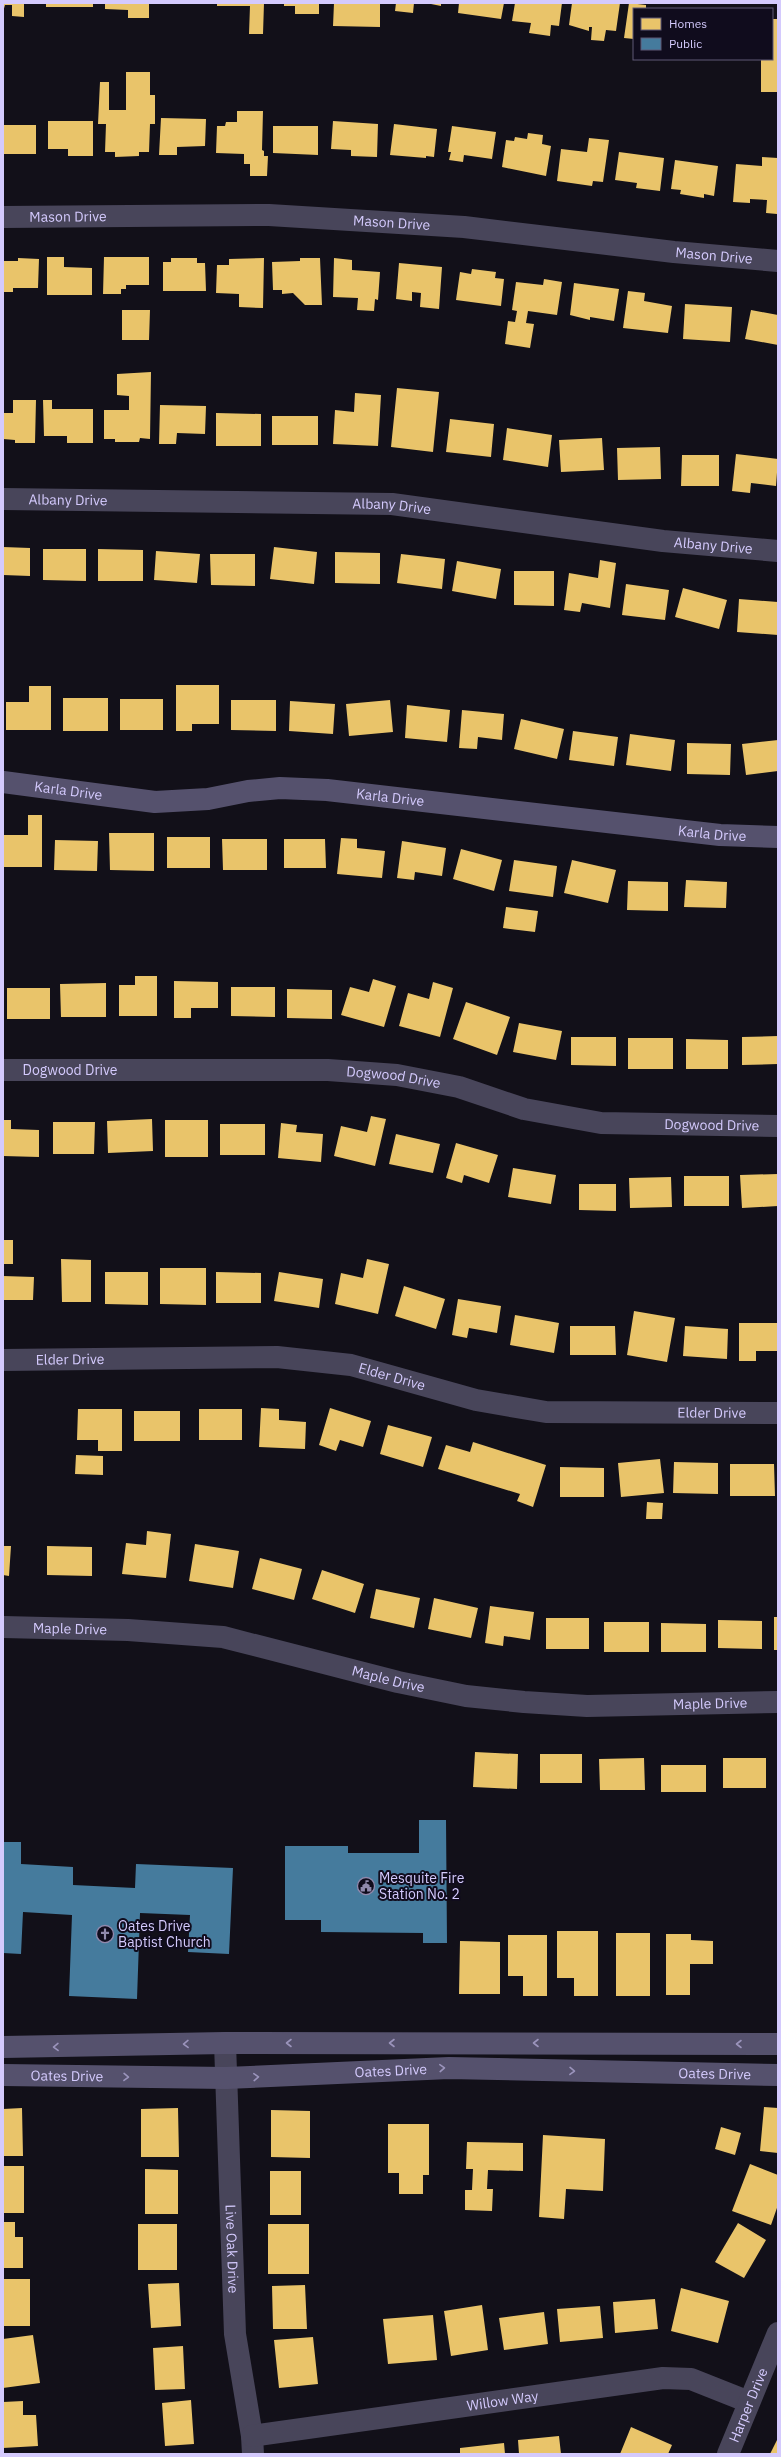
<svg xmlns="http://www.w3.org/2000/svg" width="781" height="2457" viewBox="0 0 781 2457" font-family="'IBM Plex Sans',sans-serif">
	<rect width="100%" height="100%" fill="#121019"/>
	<path fill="#e9c46a" d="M 3,3 L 24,3 L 24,17 L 12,16 L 12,5 L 5,5 L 3,12 Z
		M 46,3 L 93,3 L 93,7 L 46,7 Z
		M 105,3 L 149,3 L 149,18 L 128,18 L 128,10 L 105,9 Z
		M 217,3 L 264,3 L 263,34 L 249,34 L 250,6 L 217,6 Z
		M 284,3 L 319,3 L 319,14 L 295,14 L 295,6 L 284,6 Z
		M 334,3 L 380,3 L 380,27 L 333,26 Z
		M 396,3 L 414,3 L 413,13 L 395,11 Z
		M 426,3 L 441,3 L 441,6 Z
		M 459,3 L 504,3 L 501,19 L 458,13 Z
		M 515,3 L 562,3 L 559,26 L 551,25 L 550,36 L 529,33 L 531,23 L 512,21 Z
		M 572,3 L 620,3 L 616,31 L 606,30 L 604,41 L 591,40 L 592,27 L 589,27 L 589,31 L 569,25 Z
		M 629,3 L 646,5 L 646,9 L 634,9 L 634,39 L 624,38 Z
		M 772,19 L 778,19 L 778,92 L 761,92 L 761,59 L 772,59 Z
		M 126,72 L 150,72 L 150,95 L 155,95 L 155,124 L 150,124 L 149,152 L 139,152 L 139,156 L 115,157 L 115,152 L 105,152 L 106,124 L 98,124 L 100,82 L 109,82 L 109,110 L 126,110 Z
		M 237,111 L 263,111 L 262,150 L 264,151 L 264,156 L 268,156 L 267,176 L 250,176 L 250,164 L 244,164 L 244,154 L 216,153 L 217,126 L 225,126 L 226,122 L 237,122 Z
		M 161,118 L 206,119 L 205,146 L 177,147 L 177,155 L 159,155 Z
		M 48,121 L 93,121 L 93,156 L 68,156 L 68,149 L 48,149 Z
		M 333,121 L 378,124 L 377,157 L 351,156 L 351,150 L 331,149 Z
		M 394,124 L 437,129 L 434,157 L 426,156 L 426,158 L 390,155 Z
		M 3,125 L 36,125 L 36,154 L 3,154 Z
		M 273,126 L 318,126 L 318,155 L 273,153 Z
		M 452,126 L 496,132 L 492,159 L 464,155 L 463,162 L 449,160 L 451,152 L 448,152 Z
		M 528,133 L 543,135 L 542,144 L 551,146 L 546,176 L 502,167 L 506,140 L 514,141 L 515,137 L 527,139 Z
		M 589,138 L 609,140 L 603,182 L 593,181 L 592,186 L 557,181 L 561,149 L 587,152 Z
		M 619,152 L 664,158 L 660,191 L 636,188 L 637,183 L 615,180 Z
		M 762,157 L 778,158 L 777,214 L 766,213 L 767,200 L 750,199 L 750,203 L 733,202 L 736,164 L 762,166 Z
		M 675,160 L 718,166 L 714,196 L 704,194 L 704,198 L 680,194 L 681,190 L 671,189 Z
		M 47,257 L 64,257 L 64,267 L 92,268 L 92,295 L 47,295 Z
		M 104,257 L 149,257 L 149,285 L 126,285 L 126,289 L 121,289 L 121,294 L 103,294 Z
		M 18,258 L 39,259 L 38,288 L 13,288 L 13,292 L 3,292 L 3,261 L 18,261 Z
		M 171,258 L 197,258 L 197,263 L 205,263 L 206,291 L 163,291 L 163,262 L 171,262 Z
		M 264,258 L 263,308 L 239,307 L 239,294 L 216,293 L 217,265 L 229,265 L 229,259 Z
		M 300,258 L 320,258 L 322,305 L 305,305 L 293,293 L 282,294 L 282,290 L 273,290 L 272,262 L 300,261 Z
		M 334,258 L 352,260 L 352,270 L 380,272 L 378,300 L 375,299 L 374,311 L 357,310 L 358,298 L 333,297 Z
		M 399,263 L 442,267 L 439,309 L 420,307 L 421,293 L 412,292 L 412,301 L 396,299 Z
		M 472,269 L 496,272 L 495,278 L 504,279 L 501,306 L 456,300 L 460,272 L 471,274 Z
		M 544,279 L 562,282 L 557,315 L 528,311 L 526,323 L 534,324 L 530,348 L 505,344 L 508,321 L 515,322 L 517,311 L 512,310 L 516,282 L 543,285 Z
		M 574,283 L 619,289 L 614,321 L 590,317 L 590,320 L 570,315 Z
		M 628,291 L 645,293 L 644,301 L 672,306 L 668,333 L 623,328 Z
		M 685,304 L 732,307 L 730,342 L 683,339 Z
		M 122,310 L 150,310 L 149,340 L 122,340 Z
		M 751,310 L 778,315 L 778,345 L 745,339 Z
		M 151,372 L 150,439 L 140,438 L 139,442 L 115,442 L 115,439 L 104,439 L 104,410 L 129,410 L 129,396 L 117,395 L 117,374 Z
		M 397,388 L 439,392 L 433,452 L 391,447 Z
		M 355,393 L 381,395 L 378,446 L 333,444 L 335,410 L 354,412 Z
		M 13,400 L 36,400 L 35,443 L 15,443 L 15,440 L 3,439 L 3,413 L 13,413 Z
		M 43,400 L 52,400 L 52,409 L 93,409 L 93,443 L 67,443 L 67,436 L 44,436 Z
		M 160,405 L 206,406 L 205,434 L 177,433 L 176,444 L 159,444 Z
		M 216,413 L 261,414 L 261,446 L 216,446 Z
		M 272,416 L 318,416 L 318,445 L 272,445 Z
		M 450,419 L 494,424 L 491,457 L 446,452 Z
		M 507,428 L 552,435 L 548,467 L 503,460 Z
		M 602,438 L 604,470 L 561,472 L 559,440 Z
		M 660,447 L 661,479 L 618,480 L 617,448 Z
		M 736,454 L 778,459 L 776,486 L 751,483 L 750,493 L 732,491 Z
		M 682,455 L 719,455 L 719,486 L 681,486 Z
		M 3,547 L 30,548 L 30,576 L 3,575 Z
		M 274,547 L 317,552 L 314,584 L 270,579 Z
		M 43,549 L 86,549 L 86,581 L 43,580 Z
		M 98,549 L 143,550 L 143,581 L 98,581 Z
		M 156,551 L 200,554 L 197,583 L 154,580 Z
		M 335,552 L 380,553 L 380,584 L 335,583 Z
		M 210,554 L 255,554 L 255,586 L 211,585 Z
		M 401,554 L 445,559 L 442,589 L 397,583 Z
		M 600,560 L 616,563 L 610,608 L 582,603 L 580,612 L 564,610 L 569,573 L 598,578 Z
		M 457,561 L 501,569 L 496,599 L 452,591 Z
		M 514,571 L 554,571 L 554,606 L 514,605 Z
		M 626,584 L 669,590 L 665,620 L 622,615 Z
		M 683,588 L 727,600 L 719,629 L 675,617 Z
		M 739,599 L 778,602 L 778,635 L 737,632 Z
		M 176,685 L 219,685 L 219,724 L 192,724 L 192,731 L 176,731 Z
		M 29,686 L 51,686 L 51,730 L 6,730 L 6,702 L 29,702 Z
		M 63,698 L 108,698 L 108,731 L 63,731 Z
		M 120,699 L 163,699 L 163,730 L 120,730 Z
		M 231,700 L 276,700 L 276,731 L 231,730 Z
		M 390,700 L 393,732 L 349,736 L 346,704 Z
		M 290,701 L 335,704 L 333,734 L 289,731 Z
		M 407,705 L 450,710 L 447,742 L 405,738 Z
		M 462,710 L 504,714 L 502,740 L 478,737 L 477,749 L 459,748 Z
		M 521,719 L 564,729 L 557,759 L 514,749 Z
		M 573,731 L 618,737 L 614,766 L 569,760 Z
		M 630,734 L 675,740 L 671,771 L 626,765 Z
		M 778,740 L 778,771 L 746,775 L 742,744 Z
		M 687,743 L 731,744 L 730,775 L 687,774 Z
		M 28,815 L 42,815 L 42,867 L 3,867 L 3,835 L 28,835 Z
		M 109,833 L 154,833 L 154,871 L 110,870 Z
		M 167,837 L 210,837 L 210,868 L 167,868 Z
		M 341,838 L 357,839 L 357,848 L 385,851 L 382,878 L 337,874 Z
		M 222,839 L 267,839 L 267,870 L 223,870 Z
		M 284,839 L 325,839 L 326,868 L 284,868 Z
		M 55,840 L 98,841 L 97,871 L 54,870 Z
		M 402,841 L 446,848 L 442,876 L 415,872 L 414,880 L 397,878 Z
		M 461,849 L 502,860 L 494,891 L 453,879 Z
		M 514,860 L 557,866 L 553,897 L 509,891 Z
		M 572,860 L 616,870 L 608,903 L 564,893 Z
		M 686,880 L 727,882 L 726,908 L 684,907 Z
		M 628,881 L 668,882 L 668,911 L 627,910 Z
		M 506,907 L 538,911 L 535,932 L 503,928 Z
		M 135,976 L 157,976 L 157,1016 L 119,1016 L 119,985 L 135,985 Z
		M 373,979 L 396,986 L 384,1027 L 341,1015 L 350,987 L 369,992 Z
		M 174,981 L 218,982 L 218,1008 L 191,1008 L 191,1018 L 174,1018 Z
		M 433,982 L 453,988 L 440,1037 L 399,1026 L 408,993 L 429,999 Z
		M 106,983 L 106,1017 L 61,1017 L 60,984 Z
		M 231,987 L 275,987 L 275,1017 L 231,1016 Z
		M 7,988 L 50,988 L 50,1019 L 7,1019 Z
		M 287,989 L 332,990 L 332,1019 L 287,1018 Z
		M 466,1002 L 510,1017 L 497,1055 L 453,1039 Z
		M 519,1023 L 562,1031 L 556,1060 L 513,1052 Z
		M 778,1036 L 778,1064 L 742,1065 L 742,1037 Z
		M 571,1037 L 616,1037 L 616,1066 L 571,1065 Z
		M 628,1038 L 673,1038 L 673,1069 L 628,1069 Z
		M 686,1039 L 728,1040 L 728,1069 L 686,1069 Z
		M 371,1116 L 386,1119 L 375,1166 L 334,1156 L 341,1126 L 367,1132 Z
		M 152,1119 L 153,1151 L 108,1153 L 107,1121 Z
		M 3,1120 L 11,1120 L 11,1129 L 39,1130 L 39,1157 L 3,1156 Z
		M 165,1120 L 208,1120 L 208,1157 L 165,1157 Z
		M 53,1122 L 95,1122 L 94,1154 L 53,1154 Z
		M 281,1123 L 297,1125 L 296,1132 L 323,1134 L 321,1162 L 278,1158 Z
		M 220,1124 L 265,1124 L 265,1155 L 220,1155 Z
		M 396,1134 L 440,1144 L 433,1173 L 389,1164 Z
		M 456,1143 L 498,1155 L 489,1183 L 464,1175 L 462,1183 L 446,1178 Z
		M 513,1168 L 556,1175 L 551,1204 L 508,1197 Z
		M 778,1174 L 778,1206 L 742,1208 L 740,1175 Z
		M 684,1176 L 729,1176 L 729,1206 L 684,1206 Z
		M 671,1177 L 672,1207 L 630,1208 L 629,1178 Z
		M 579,1184 L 616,1184 L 616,1211 L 579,1210 Z
		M 3,1240 L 13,1240 L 13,1264 L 3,1264 Z
		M 61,1259 L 91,1260 L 91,1302 L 62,1302 Z
		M 367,1259 L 389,1264 L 378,1314 L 335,1304 L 341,1273 L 363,1278 Z
		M 160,1268 L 206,1268 L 206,1305 L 160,1304 Z
		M 105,1272 L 148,1272 L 148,1305 L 105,1304 Z
		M 216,1272 L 261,1273 L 261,1303 L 216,1303 Z
		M 279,1272 L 323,1279 L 319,1308 L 274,1301 Z
		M 3,1276 L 34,1277 L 33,1300 L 3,1300 Z
		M 404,1286 L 445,1299 L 436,1329 L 395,1316 Z
		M 458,1299 L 501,1306 L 497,1333 L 469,1328 L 467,1338 L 452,1335 Z
		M 634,1311 L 675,1318 L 667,1362 L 627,1355 Z
		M 515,1315 L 559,1323 L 554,1353 L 510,1345 Z
		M 739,1323 L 778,1323 L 778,1351 L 756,1351 L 756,1361 L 739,1361 Z
		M 570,1326 L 615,1326 L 616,1355 L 570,1355 Z
		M 685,1326 L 728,1329 L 727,1359 L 683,1356 Z
		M 261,1408 L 279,1409 L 279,1420 L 306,1422 L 305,1449 L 259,1447 Z
		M 330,1408 L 371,1421 L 363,1447 L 340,1440 L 336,1451 L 319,1445 Z
		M 78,1409 L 122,1409 L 122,1451 L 98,1451 L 98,1440 L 77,1440 Z
		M 199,1409 L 242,1409 L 242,1440 L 199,1440 Z
		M 134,1411 L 180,1411 L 180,1441 L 134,1441 Z
		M 388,1425 L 432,1437 L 423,1467 L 380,1454 Z
		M 473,1442 L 546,1465 L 533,1507 L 517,1501 L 520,1494 L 438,1469 L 446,1445 L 470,1452 Z
		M 76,1455 L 103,1456 L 103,1475 L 75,1474 Z
		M 660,1459 L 664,1493 L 621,1497 L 618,1463 Z
		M 674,1462 L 718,1463 L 718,1494 L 673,1493 Z
		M 730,1464 L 774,1464 L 775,1496 L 730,1496 Z
		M 560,1467 L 604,1468 L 604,1497 L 560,1497 Z
		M 647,1502 L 663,1503 L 662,1519 L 646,1519 Z
		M 147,1531 L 171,1534 L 166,1578 L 122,1574 L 126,1543 L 146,1545 Z
		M 195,1544 L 239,1551 L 233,1588 L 189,1581 Z
		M 3,1546 L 11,1546 L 9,1576 L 3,1575 Z
		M 47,1546 L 92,1547 L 92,1576 L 47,1575 Z
		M 260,1558 L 302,1569 L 294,1600 L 252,1589 Z
		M 322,1570 L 364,1584 L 355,1613 L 312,1599 Z
		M 376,1589 L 420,1598 L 414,1628 L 370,1618 Z
		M 434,1598 L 478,1608 L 471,1638 L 428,1629 Z
		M 490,1606 L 534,1612 L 530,1640 L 504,1636 L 503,1646 L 485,1643 Z
		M 774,1617 L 778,1617 L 778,1650 L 774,1650 Z
		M 546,1618 L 589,1618 L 589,1649 L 546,1649 Z
		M 718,1620 L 762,1621 L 762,1649 L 718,1648 Z
		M 604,1622 L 649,1622 L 649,1652 L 604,1652 Z
		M 661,1623 L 706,1624 L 706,1652 L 661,1652 Z
		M 475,1752 L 518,1754 L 517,1789 L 473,1787 Z
		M 540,1754 L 582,1754 L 582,1783 L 540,1783 Z
		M 644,1758 L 645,1790 L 600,1790 L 599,1759 Z
		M 723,1758 L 766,1758 L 766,1788 L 723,1788 Z
		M 661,1765 L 706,1765 L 706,1792 L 661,1792 Z
		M 557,1931 L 598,1931 L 598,1996 L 574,1996 L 574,1978 L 557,1978 Z
		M 616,1933 L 650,1933 L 650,1996 L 616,1996 Z
		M 666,1934 L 691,1934 L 691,1940 L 713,1941 L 713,1964 L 690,1964 L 690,1995 L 666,1995 Z
		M 508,1935 L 547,1935 L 547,1996 L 523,1996 L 523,1976 L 508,1976 Z
		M 460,1941 L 500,1942 L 500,1994 L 459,1994 Z
		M 764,2107 L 778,2108 L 778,2153 L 760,2151 Z
		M 22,2108 L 23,2156 L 3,2156 L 3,2109 Z
		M 178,2108 L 179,2157 L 141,2157 L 141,2109 Z
		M 271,2110 L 310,2111 L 310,2158 L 271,2157 Z
		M 388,2124 L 429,2124 L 429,2175 L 423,2175 L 423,2194 L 399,2194 L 399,2173 L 388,2173 Z
		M 721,2127 L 741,2133 L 735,2155 L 715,2149 Z
		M 543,2135 L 605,2139 L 603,2191 L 566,2189 L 564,2219 L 539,2217 Z
		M 467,2142 L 523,2143 L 523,2171 L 488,2170 L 487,2189 L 493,2189 L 492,2211 L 465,2210 L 465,2190 L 472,2190 L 473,2169 L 466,2169 Z
		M 750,2164 L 778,2175 L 778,2205 L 771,2225 L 732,2211 Z
		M 3,2166 L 24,2166 L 24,2213 L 3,2213 Z
		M 145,2169 L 178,2170 L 178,2214 L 145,2214 Z
		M 270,2171 L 301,2171 L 301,2215 L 270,2215 Z
		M 3,2222 L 15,2222 L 15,2237 L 23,2237 L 23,2268 L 3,2268 Z
		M 738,2223 L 766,2240 L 744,2278 L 715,2262 Z
		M 138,2224 L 177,2224 L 177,2270 L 138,2270 Z
		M 268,2224 L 309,2224 L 309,2274 L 268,2274 Z
		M 3,2279 L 30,2279 L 30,2326 L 3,2326 Z
		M 179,2283 L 181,2326 L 151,2328 L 148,2284 Z
		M 305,2285 L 307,2329 L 273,2329 L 272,2286 Z
		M 681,2288 L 729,2301 L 718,2343 L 671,2331 Z
		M 655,2299 L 658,2329 L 615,2333 L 613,2302 Z
		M 482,2305 L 488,2350 L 451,2356 L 444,2311 Z
		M 600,2306 L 603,2338 L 560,2342 L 557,2309 Z
		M 544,2312 L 548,2344 L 504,2350 L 499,2318 Z
		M 433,2315 L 437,2360 L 388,2364 L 383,2319 Z
		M 33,2335 L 40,2383 L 3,2388 L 3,2339 Z
		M 313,2337 L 318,2384 L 279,2388 L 274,2340 Z
		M 183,2346 L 185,2389 L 155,2390 L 153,2348 Z
		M 191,2400 L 194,2444 L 165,2446 L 162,2403 Z
		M 23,2401 L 23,2415 L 36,2415 L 38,2446 L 3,2448 L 3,2402 Z
		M 631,2427 L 672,2445 L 668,2454 L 620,2454 Z
		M 559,2436 L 561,2454 L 519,2454 L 518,2440 Z
		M 778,2438 L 778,2454 L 770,2454 Z
		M 504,2443 L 505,2454 L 460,2454 L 460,2448 Z"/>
	<path fill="#457b9d" d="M 419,1820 L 446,1820 L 447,1943 L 423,1943 L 423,1933 L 321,1932 L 321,1920 L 285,1920 L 285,1846 L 348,1846 L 348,1853 L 419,1853 Z
		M 3,1842 L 21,1842 L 21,1864 L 73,1867 L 73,1885 L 135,1888 L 136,1864 L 233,1868 L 229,1954 L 188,1952 L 190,1915 L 140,1913 L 137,1999 L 69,1996 L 72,1915 L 23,1912 L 21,1954 L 3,1953 Z"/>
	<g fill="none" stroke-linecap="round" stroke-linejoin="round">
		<g stroke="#48455a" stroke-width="22">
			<path id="s1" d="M 3,217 L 269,215 L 464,227 L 674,252 L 778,261"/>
			<path id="s2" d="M 3,499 L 392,504 L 663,541 L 778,551"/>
			<path id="s3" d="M 3,1070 L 328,1070 L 397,1075 L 459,1087 L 524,1109 L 601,1123 L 778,1126"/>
			<path id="s4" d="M 3,1360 L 277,1357 L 351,1365 L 476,1400 L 546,1412 L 778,1413"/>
			<path id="s5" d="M 3,1627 L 128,1630 L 223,1637 L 398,1682 L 466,1696 L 524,1702 L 587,1706 L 778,1702"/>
			<path id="s6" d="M 225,2043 L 235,2334 L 252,2436 L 253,2454"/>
			<path id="s7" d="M 252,2436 L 663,2378 L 691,2379 L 749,2402"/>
			<path id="s8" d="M 728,2454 L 778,2333"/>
		</g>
		<g stroke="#55516d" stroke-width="22">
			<path id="s9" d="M 3,782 L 155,802 L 208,799 L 248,791 L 280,788 L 327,790 L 720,835 L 778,837"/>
			<path d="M 3,2047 L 225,2043 L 778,2044"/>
			<path id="s10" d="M 3,2075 L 226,2078 L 449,2068 L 778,2075"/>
		</g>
	</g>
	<defs><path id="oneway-chevron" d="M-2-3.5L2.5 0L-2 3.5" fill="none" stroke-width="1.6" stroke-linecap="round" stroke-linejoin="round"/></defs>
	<g stroke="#9b94bc">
		<use href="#oneway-chevron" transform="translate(289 2043) rotate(-180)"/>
		<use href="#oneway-chevron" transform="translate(392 2043) rotate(180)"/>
		<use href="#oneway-chevron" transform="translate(536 2043) rotate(-180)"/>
		<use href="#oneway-chevron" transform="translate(186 2044) rotate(179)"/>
		<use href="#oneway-chevron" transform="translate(739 2044) rotate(-180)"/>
		<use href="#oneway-chevron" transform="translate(56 2047) rotate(179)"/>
		<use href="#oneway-chevron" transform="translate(442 2068) rotate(-3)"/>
		<use href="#oneway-chevron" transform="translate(572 2071) rotate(1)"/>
		<use href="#oneway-chevron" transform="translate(126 2077) rotate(1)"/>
		<use href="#oneway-chevron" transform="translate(256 2077) rotate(-3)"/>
	</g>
	<defs>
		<g id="civic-ring" transform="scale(0.9)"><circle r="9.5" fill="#100c1d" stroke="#9089ad" stroke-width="1.5"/><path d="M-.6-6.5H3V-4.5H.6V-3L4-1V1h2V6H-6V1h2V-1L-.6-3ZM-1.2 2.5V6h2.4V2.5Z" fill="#9089ad"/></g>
		<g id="church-ring" transform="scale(0.9)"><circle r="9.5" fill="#100c1d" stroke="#9089ad" stroke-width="1.5"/><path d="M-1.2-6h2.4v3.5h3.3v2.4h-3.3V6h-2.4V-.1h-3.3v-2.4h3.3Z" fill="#9089ad"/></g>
	</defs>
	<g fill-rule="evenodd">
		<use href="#civic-ring" x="366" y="1886"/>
		<use href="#church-ring" x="105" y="1934"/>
	</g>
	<g text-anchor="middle" stroke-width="4" stroke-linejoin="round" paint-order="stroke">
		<g font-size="14" fill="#d4cafd" stroke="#100c1d">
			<text dy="5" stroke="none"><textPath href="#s1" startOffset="65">Mason Drive</textPath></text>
			<text dy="5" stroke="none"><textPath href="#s1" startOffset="389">Mason Drive</textPath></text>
			<text dy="5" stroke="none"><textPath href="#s1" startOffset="713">Mason Drive</textPath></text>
			<text dy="5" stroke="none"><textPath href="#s2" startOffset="65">Albany Drive</textPath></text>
			<text dy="5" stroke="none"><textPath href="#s2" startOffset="389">Albany Drive</textPath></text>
			<text dy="5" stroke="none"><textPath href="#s2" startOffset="713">Albany Drive</textPath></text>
			<text dy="5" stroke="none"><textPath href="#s9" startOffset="66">Karla Drive</textPath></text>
			<text dy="5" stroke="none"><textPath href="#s9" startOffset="390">Karla Drive</textPath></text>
			<text dy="5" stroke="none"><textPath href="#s9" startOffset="714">Karla Drive</textPath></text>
			<text dy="5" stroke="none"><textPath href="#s3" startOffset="67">Dogwood Drive</textPath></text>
			<text dy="5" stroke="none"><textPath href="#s3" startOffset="391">Dogwood Drive</textPath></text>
			<text dy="5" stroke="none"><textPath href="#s3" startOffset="715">Dogwood Drive</textPath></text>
			<text dy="5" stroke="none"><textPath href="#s4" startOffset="67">Elder Drive</textPath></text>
			<text dy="5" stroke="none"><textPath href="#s4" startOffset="391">Elder Drive</textPath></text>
			<text dy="5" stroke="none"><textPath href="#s4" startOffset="715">Elder Drive</textPath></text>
			<text dy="5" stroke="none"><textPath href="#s5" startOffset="67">Maple Drive</textPath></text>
			<text dy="5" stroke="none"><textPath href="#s5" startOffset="391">Maple Drive</textPath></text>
			<text dy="5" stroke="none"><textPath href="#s5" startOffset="715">Maple Drive</textPath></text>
			<text dy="5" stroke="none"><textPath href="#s10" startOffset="388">Oates Drive</textPath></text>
			<text dy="5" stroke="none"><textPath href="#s10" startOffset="712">Oates Drive</textPath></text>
			<text dy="5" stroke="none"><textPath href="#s10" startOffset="64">Oates Drive</textPath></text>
			<text dy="5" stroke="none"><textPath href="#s6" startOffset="206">Live Oak Drive</textPath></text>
			<text dy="5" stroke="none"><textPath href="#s7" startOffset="253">Willow Way</textPath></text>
			<text dy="5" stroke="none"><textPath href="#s8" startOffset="53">Harper Drive</textPath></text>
		</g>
		<g font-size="14" fill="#d4cafd" stroke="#100c1d" text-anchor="start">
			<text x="379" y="1883">Mesquite Fire<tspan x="379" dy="16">Station No. 2</tspan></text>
			<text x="118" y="1931">Oates Drive<tspan x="118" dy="16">Baptist Church</tspan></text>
		</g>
	</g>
	<rect width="781" height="2457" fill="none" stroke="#d4cafd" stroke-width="8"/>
	<rect x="633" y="8" width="140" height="52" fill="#100c1d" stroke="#5e5877"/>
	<rect x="641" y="18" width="20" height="12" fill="#e9c46a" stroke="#5e5877"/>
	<text x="669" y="28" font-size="12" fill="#d4cafd">Homes</text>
	<rect x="641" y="38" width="20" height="12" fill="#457b9d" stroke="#5e5877"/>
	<text x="669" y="48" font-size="12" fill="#d4cafd">Public</text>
</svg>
